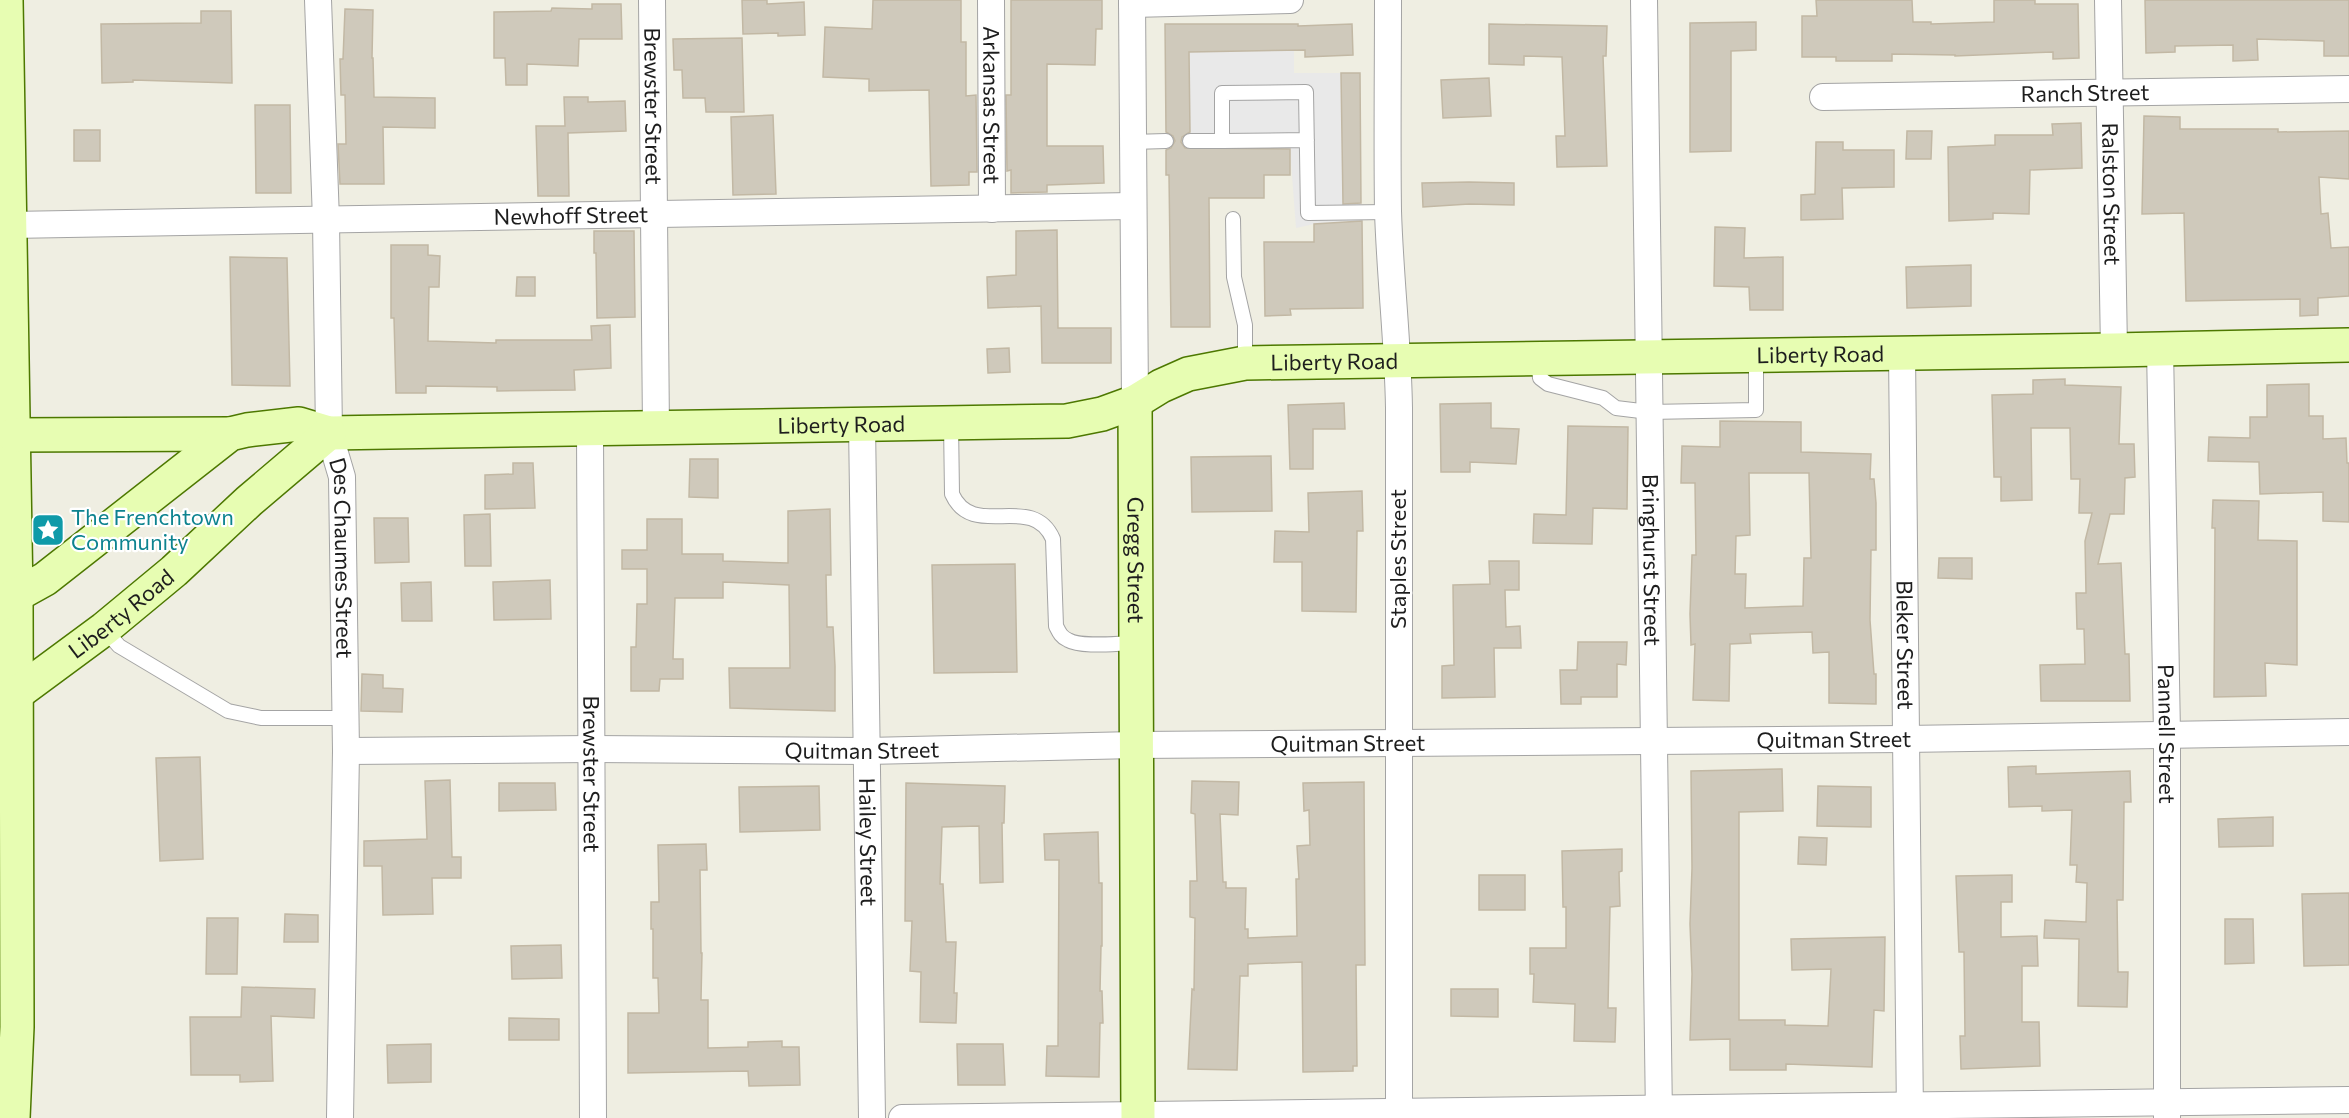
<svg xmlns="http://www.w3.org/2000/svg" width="2349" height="1118" viewBox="0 0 2349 1118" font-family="Commissioner,sans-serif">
	<rect width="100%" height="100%" fill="#efeee2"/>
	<path fill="#e9e9e9" d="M 1294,50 L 1294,73 L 1341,73 L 1344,200 L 1361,200 L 1362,223 L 1314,224 L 1296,228 L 1290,149 L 1190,150 L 1189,52 Z"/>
	<path fill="#cfc9bb" stroke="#c2b8a4" stroke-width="1.5" fill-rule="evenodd" d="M 742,0 L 767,0 L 767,4 L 804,2 L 805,35 L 778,36 L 778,33 L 743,34 Z
		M 873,0 L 961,0 L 961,42 L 966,42 L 966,96 L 976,95 L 977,172 L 969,172 L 969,185 L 931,186 L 929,90 L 869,91 L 869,79 L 823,77 L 825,27 L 872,29 Z
		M 1011,0 L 1102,0 L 1102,29 L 1096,29 L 1095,65 L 1047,64 L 1047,146 L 1103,146 L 1104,183 L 1047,185 L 1047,192 L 1011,193 L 1011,170 L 1007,171 L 1006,95 L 1011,95 Z
		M 1816,0 L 1912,0 L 1913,22 L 1931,22 L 1931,24 L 1994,22 L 1994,0 L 2035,0 L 2035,4 L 2078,4 L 2079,58 L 2053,59 L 2053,52 L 1955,56 L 1955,55 L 1892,54 L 1892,61 L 1836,61 L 1836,57 L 1802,57 L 1802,16 L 1817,16 Z
		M 2145,0 L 2349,0 L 2349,56 L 2324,56 L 2324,41 L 2257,39 L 2258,60 L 2233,61 L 2233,45 L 2175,46 L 2175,52 L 2146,53 Z
		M 592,4 L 621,4 L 622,39 L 579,39 L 578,66 L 527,64 L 527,85 L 506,85 L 505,58 L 494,58 L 494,12 L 551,11 L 552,8 L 592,9 Z
		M 345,9 L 373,10 L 372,58 L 373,58 L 374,97 L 435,98 L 435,128 L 383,127 L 384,184 L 340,184 L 338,144 L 346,144 L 345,95 L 341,95 L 340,59 L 343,59 Z
		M 201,11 L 231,11 L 232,83 L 133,80 L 133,82 L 102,83 L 101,24 L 201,23 Z
		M 1756,22 L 1756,50 L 1731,51 L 1731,151 L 1690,152 L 1690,23 Z
		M 1165,24 L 1298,24 L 1298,26 L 1352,24 L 1353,55 L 1305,57 L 1305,50 L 1189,52 L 1190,132 L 1182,137 L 1181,142 L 1185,148 L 1290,149 L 1290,175 L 1264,175 L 1264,198 L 1209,198 L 1210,327 L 1171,327 L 1169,175 L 1166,175 L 1166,150 L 1171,148 L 1175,141 L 1173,136 L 1166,132 Z
		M 1489,24 L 1607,26 L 1606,56 L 1603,56 L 1607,166 L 1557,167 L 1556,136 L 1565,136 L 1562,57 L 1524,56 L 1524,65 L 1489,64 Z
		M 742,38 L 744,112 L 706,112 L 705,98 L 683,98 L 682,70 L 674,70 L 673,39 Z
		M 1341,73 L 1360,73 L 1361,203 L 1343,204 Z
		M 1489,78 L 1491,116 L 1443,118 L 1441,80 Z
		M 564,97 L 588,97 L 588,102 L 625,101 L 626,131 L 568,133 L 569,196 L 538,196 L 536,126 L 565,126 Z
		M 255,105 L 290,105 L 291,193 L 256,193 Z
		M 773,115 L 776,194 L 733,195 L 731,117 Z
		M 2144,116 L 2180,117 L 2180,129 L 2278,129 L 2278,132 L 2349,131 L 2349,179 L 2319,177 L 2321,214 L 2328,213 L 2331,248 L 2349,247 L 2349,296 L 2318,298 L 2318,315 L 2300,316 L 2300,299 L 2186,301 L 2184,213 L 2142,214 Z
		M 2081,123 L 2082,168 L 2030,170 L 2029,214 L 1993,213 L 1993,219 L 1949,221 L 1948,147 L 1995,145 L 1995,135 L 2053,135 L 2052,124 Z
		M 74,130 L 100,130 L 100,161 L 74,161 Z
		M 1907,131 L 1932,131 L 1931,159 L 1906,159 Z
		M 1816,142 L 1843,142 L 1843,150 L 1894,150 L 1894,187 L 1842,188 L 1843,219 L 1801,220 L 1801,195 L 1815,194 Z
		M 1469,182 L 1514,183 L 1514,205 L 1469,204 L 1423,207 L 1422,183 Z
		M 1362,221 L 1363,308 L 1290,309 L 1291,315 L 1265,316 L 1264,242 L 1314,242 L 1314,224 Z
		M 1715,227 L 1745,228 L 1744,258 L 1783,257 L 1783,310 L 1750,310 L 1749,287 L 1714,286 Z
		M 1057,230 L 1058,328 L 1111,328 L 1111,363 L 1042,363 L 1041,306 L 988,308 L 987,277 L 1016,275 L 1016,231 Z
		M 594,231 L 634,231 L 635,317 L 597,318 L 596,253 L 594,253 Z
		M 391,245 L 428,245 L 428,255 L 440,256 L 439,287 L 429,287 L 428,341 L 496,343 L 496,340 L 592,340 L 591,326 L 610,325 L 611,368 L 574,370 L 575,390 L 497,391 L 497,387 L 426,386 L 426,393 L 396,393 L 394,318 L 391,318 Z
		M 230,257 L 287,258 L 290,386 L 232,385 Z
		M 1971,265 L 1971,306 L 1907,308 L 1906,267 Z
		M 517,277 L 535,277 L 535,296 L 516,296 Z
		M 1009,348 L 1010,372 L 988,373 L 987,349 Z
		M 2065,379 L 2065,385 L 2121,387 L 2119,444 L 2134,444 L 2135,477 L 2125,478 L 2124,514 L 2110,514 L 2098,564 L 2121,563 L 2125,654 L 2129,654 L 2130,701 L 2041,701 L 2040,665 L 2085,664 L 2084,629 L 2077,629 L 2076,593 L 2086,593 L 2085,541 L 2092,513 L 2079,513 L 2080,479 L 2071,479 L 2070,428 L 2031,428 L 2032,500 L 2001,501 L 2001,477 L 1994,477 L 1992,395 L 2033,394 L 2033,380 Z
		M 2309,384 L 2309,416 L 2323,416 L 2323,439 L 2346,438 L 2347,463 L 2349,463 L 2349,522 L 2323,521 L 2323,492 L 2260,494 L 2259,462 L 2208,461 L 2209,437 L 2250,438 L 2250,417 L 2267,417 L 2267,385 Z
		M 1344,403 L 1345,429 L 1313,429 L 1313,469 L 1290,469 L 1288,405 Z
		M 1491,403 L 1491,428 L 1519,429 L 1516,464 L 1470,462 L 1470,472 L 1441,472 L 1440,404 Z
		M 1720,421 L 1801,422 L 1801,452 L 1871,454 L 1870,479 L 1874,479 L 1876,503 L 1876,550 L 1871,550 L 1870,620 L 1874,674 L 1876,674 L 1876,704 L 1829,703 L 1829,652 L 1813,653 L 1812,632 L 1750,634 L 1751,643 L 1730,644 L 1729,701 L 1693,700 L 1695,644 L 1691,645 L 1690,614 L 1692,555 L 1696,555 L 1695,483 L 1681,483 L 1682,446 L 1720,447 ZM 1749,473 L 1809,473 L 1811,558 L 1804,558 L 1803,606 L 1745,608 L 1746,574 L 1735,574 L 1736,536 L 1750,535 Z
		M 1568,426 L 1628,427 L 1627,509 L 1593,508 L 1592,544 L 1533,543 L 1534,514 L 1566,515 Z
		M 1271,456 L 1272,511 L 1192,512 L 1191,457 Z
		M 690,459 L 718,459 L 718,498 L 689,497 Z
		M 513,463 L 533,463 L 535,508 L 485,509 L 485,475 L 513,474 Z
		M 1362,491 L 1363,531 L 1357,531 L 1356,612 L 1302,611 L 1302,562 L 1274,562 L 1275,531 L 1309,532 L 1308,493 Z
		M 2213,500 L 2259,501 L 2258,540 L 2297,541 L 2297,665 L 2265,663 L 2266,696 L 2214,697 L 2215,528 L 2212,528 Z
		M 830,509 L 831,575 L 826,575 L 827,627 L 833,627 L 835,666 L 835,711 L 730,708 L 729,668 L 790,668 L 789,585 L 723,582 L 723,598 L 675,598 L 673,659 L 683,659 L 683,679 L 660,679 L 659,691 L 631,691 L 631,647 L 636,647 L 637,604 L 647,604 L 647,569 L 622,569 L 622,550 L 647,550 L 647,519 L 682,519 L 682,554 L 723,554 L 723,561 L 788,563 L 788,511 Z
		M 490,514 L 491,566 L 465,566 L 464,515 Z
		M 374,518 L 408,518 L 409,562 L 375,563 Z
		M 1939,558 L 1972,558 L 1972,579 L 1938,578 Z
		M 1489,561 L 1519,561 L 1519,590 L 1505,590 L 1506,627 L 1520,626 L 1521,648 L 1494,648 L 1495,697 L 1442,698 L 1442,666 L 1454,665 L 1453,585 L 1490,584 Z
		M 1015,564 L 1017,672 L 934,673 L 932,565 Z
		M 550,580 L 551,619 L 494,620 L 493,582 Z
		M 431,582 L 432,621 L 402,621 L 401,583 Z
		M 1578,642 L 1627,642 L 1626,665 L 1617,664 L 1617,697 L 1581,697 L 1581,704 L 1561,704 L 1560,670 L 1577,670 Z
		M 362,674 L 383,675 L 383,688 L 403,689 L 402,712 L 361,711 Z
		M 200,757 L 203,859 L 160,861 L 156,758 Z
		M 2036,766 L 2036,774 L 2130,771 L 2131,802 L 2124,802 L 2123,900 L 2117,900 L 2118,972 L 2128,972 L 2127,1007 L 2078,1006 L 2079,939 L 2044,938 L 2045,920 L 2086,922 L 2087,883 L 2076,882 L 2077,865 L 2070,865 L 2072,810 L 2042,811 L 2042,806 L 2009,807 L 2008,767 Z
		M 1782,769 L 1783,811 L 1739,812 L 1739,1020 L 1785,1020 L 1785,1025 L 1828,1026 L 1831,969 L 1792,970 L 1791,939 L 1885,937 L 1884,1011 L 1874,1010 L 1872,1067 L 1786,1064 L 1786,1070 L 1730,1070 L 1730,1039 L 1690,1040 L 1692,974 L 1690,924 L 1692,868 L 1691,771 Z
		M 450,780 L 452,857 L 461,857 L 461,878 L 432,878 L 433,914 L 383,915 L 382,866 L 364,866 L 364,841 L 427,839 L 425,781 Z
		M 1192,781 L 1239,782 L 1238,815 L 1220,814 L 1223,882 L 1226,882 L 1226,888 L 1246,888 L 1245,929 L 1248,929 L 1248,938 L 1297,936 L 1296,879 L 1299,879 L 1297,846 L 1310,845 L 1309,810 L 1304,811 L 1303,783 L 1364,782 L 1365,965 L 1356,965 L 1357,1066 L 1353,1066 L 1353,1071 L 1303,1072 L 1302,962 L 1248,964 L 1248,976 L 1240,976 L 1237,1070 L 1188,1069 L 1192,989 L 1194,990 L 1195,918 L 1190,917 L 1190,881 L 1197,881 L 1195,814 L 1191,813 Z
		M 499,783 L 555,783 L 556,810 L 499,811 Z
		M 906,783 L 1005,786 L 1004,823 L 1002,823 L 1003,882 L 980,883 L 979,826 L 942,827 L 940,884 L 943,884 L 946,942 L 956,942 L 954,993 L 957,993 L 956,1023 L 920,1022 L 921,972 L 910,971 L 912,921 L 905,921 Z
		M 819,786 L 820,830 L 740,832 L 739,787 Z
		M 1818,786 L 1871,787 L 1871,827 L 1817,826 Z
		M 2273,817 L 2273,846 L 2219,847 L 2218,819 Z
		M 1098,832 L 1099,883 L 1102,883 L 1102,946 L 1101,946 L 1100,991 L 1102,991 L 1103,1023 L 1100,1023 L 1099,1077 L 1046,1076 L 1047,1046 L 1058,1046 L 1059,860 L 1045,860 L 1044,834 Z
		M 1799,837 L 1827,838 L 1826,865 L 1798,864 Z
		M 706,844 L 707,870 L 700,870 L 701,953 L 702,953 L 701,1000 L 708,1000 L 708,1048 L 748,1047 L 748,1042 L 782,1041 L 782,1047 L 799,1047 L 800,1085 L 749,1086 L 748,1071 L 628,1073 L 628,1013 L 659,1013 L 658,978 L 653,978 L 653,929 L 651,929 L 651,902 L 659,902 L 658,845 Z
		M 1622,849 L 1622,871 L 1619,872 L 1620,906 L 1610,907 L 1608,1008 L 1616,1008 L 1615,1042 L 1574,1041 L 1575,1004 L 1533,1002 L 1534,974 L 1530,974 L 1530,948 L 1566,948 L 1566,907 L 1563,907 L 1562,851 Z
		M 1479,875 L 1525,875 L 1525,910 L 1479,910 Z
		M 2012,875 L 2012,902 L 2001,902 L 2001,937 L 2037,936 L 2038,966 L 2022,966 L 2022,1022 L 2039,1022 L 2040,1066 L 1961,1069 L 1960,1036 L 1965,1036 L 1964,952 L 1959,952 L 1956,876 Z
		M 2349,893 L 2349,965 L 2304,966 L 2302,894 Z
		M 285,914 L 318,915 L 318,942 L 284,942 Z
		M 207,918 L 238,918 L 237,974 L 206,974 Z
		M 2225,919 L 2253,919 L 2254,963 L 2225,964 Z
		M 561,945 L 562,978 L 512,979 L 511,946 Z
		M 242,987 L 315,989 L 314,1018 L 271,1016 L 273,1081 L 240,1082 L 240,1075 L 191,1075 L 190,1017 L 241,1017 Z
		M 1451,989 L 1498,989 L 1498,1017 L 1451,1016 Z
		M 509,1018 L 559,1019 L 559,1040 L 509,1040 Z
		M 431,1044 L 431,1082 L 388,1083 L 387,1045 Z
		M 957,1044 L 1003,1044 L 1005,1085 L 958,1085 Z"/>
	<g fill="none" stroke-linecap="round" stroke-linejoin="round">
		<g stroke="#a4a4a4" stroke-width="16">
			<path id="lane" d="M 1190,141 L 1222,141 L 1222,93 L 1306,92 L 1308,213 L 1388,212
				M 1222,141 L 1307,140
				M 1132,142 L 1166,141
				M 1233,219 L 1234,277 L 1245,325 L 1245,363
				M 1538,359 L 1540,378 L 1548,384 L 1603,398 L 1616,408 L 1649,412 L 1756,410 L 1756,355
				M 951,423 L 952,494 C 973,541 1032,491 1053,539 L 1056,626 C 1059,632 1061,637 1068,640 C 1082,648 1118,643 1135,643
				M 104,629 L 119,646 L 228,711 L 261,718 L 345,718"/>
		</g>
		<g stroke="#a4a4a4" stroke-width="28">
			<g id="street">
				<path id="s1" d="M 318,0 L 326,220 L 329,433 L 342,477 L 346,751 L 340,1118"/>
				<path id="s2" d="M 652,0 L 656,430"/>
				<path id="s3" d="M 991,0 L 992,209"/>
				<path d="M 1132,0 L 1135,402"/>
				<path d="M 1388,0 C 1388,70 1387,141 1388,211 C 1390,277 1398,343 1399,408 L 1399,1118"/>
				<path id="s4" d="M 1644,0 L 1659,1118"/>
				<path id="s5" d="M 2108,0 L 2114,350"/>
				<path d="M 1132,4 L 1290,0"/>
				<path id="s6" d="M 1823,97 L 2349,89"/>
				<path id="s7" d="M 10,225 L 1132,206"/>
				<path id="s8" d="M 2160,348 L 2167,734 L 2167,1118"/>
				<path id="s9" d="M 1902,353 L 1910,1118"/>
				<path id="s10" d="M 862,424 L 872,1118"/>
				<path id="s11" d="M 590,430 L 593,1118"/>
				<path id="s12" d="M 346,751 L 592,749 L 867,751 L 1135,745 L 1905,739 L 2349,732"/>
				<path d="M 902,1118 L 2349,1100"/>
			</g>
		</g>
		<g stroke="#4d7800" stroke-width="36">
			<g id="secondary">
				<path d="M 6,0 L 16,597 L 17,1027 L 13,1118"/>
				<path id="s13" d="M 1135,402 L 1138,1118"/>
				<path d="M 13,435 L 230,434"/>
				<path id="s14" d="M 0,604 L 45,579 L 230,434 L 247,430 L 299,424 L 329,433 L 1067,421 L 1102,414 L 1135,402 L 1161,386 L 1188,374 L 1245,363 L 2114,350 L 2349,345"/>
				<path id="s15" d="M 1,699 L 16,694 L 104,629 L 174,571 L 249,501 L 329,433"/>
			</g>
		</g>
		<use href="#lane" stroke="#fff" stroke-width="14"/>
		<use href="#street" stroke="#fff" stroke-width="26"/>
		<use href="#secondary" stroke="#e7fdb2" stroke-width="33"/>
	</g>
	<defs>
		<g id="sight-square" transform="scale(1.725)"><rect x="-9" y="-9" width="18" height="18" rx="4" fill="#0f9aa8" stroke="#fff"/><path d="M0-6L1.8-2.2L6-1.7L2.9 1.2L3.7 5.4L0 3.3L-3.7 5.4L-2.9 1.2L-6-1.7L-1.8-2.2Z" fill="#fff"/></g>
	</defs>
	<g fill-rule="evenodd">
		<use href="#sight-square" x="48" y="530"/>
	</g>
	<g text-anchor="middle" stroke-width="4.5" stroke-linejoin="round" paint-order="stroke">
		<g font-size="22" fill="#1d1d1d" stroke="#fff">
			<text dy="8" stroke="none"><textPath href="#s6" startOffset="262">Ranch Street</textPath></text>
			<text dy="8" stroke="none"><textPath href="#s3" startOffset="105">Arkansas Street</textPath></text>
			<text dy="8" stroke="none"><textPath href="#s2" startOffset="106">Brewster Street</textPath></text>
			<text dy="8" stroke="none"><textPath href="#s5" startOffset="194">Ralston Street</textPath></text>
			<text dy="8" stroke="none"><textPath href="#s7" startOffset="561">Newhoff Street</textPath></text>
			<text dy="8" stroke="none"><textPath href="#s14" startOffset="1890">Liberty Road</textPath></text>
			<text dy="8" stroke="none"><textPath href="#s14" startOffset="1404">Liberty Road</textPath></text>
			<text dy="8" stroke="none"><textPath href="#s14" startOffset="900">Liberty Road</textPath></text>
			<text dy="8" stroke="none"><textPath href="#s1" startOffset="560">Des Chaumes Street</textPath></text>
			<text dy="8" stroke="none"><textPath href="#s13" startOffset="158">Gregg Street</textPath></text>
			<text transform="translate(1398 559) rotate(-90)" y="8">Staples Street</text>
			<text dy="8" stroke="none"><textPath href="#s4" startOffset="560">Bringhurst Street</textPath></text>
			<text dy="8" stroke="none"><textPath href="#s15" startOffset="148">Liberty Road</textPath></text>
			<text dy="8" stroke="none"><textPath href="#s9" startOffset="292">Bleker Street</textPath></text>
			<text dy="8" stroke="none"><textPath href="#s8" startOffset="386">Pannell Street</textPath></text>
			<text dy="8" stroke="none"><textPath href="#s12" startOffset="1488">Quitman Street</textPath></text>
			<text dy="8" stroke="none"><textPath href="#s12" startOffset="1002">Quitman Street</textPath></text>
			<text dy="8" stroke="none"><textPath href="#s12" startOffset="516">Quitman Street</textPath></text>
			<text dy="8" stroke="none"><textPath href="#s11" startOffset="344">Brewster Street</textPath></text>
			<text dy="8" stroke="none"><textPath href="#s10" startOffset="418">Hailey Street</textPath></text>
		</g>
		<g font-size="22" fill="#0d838f" stroke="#fff" text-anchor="start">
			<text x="71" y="525">The Frenchtown<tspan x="71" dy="25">Community</tspan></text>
		</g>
	</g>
</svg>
